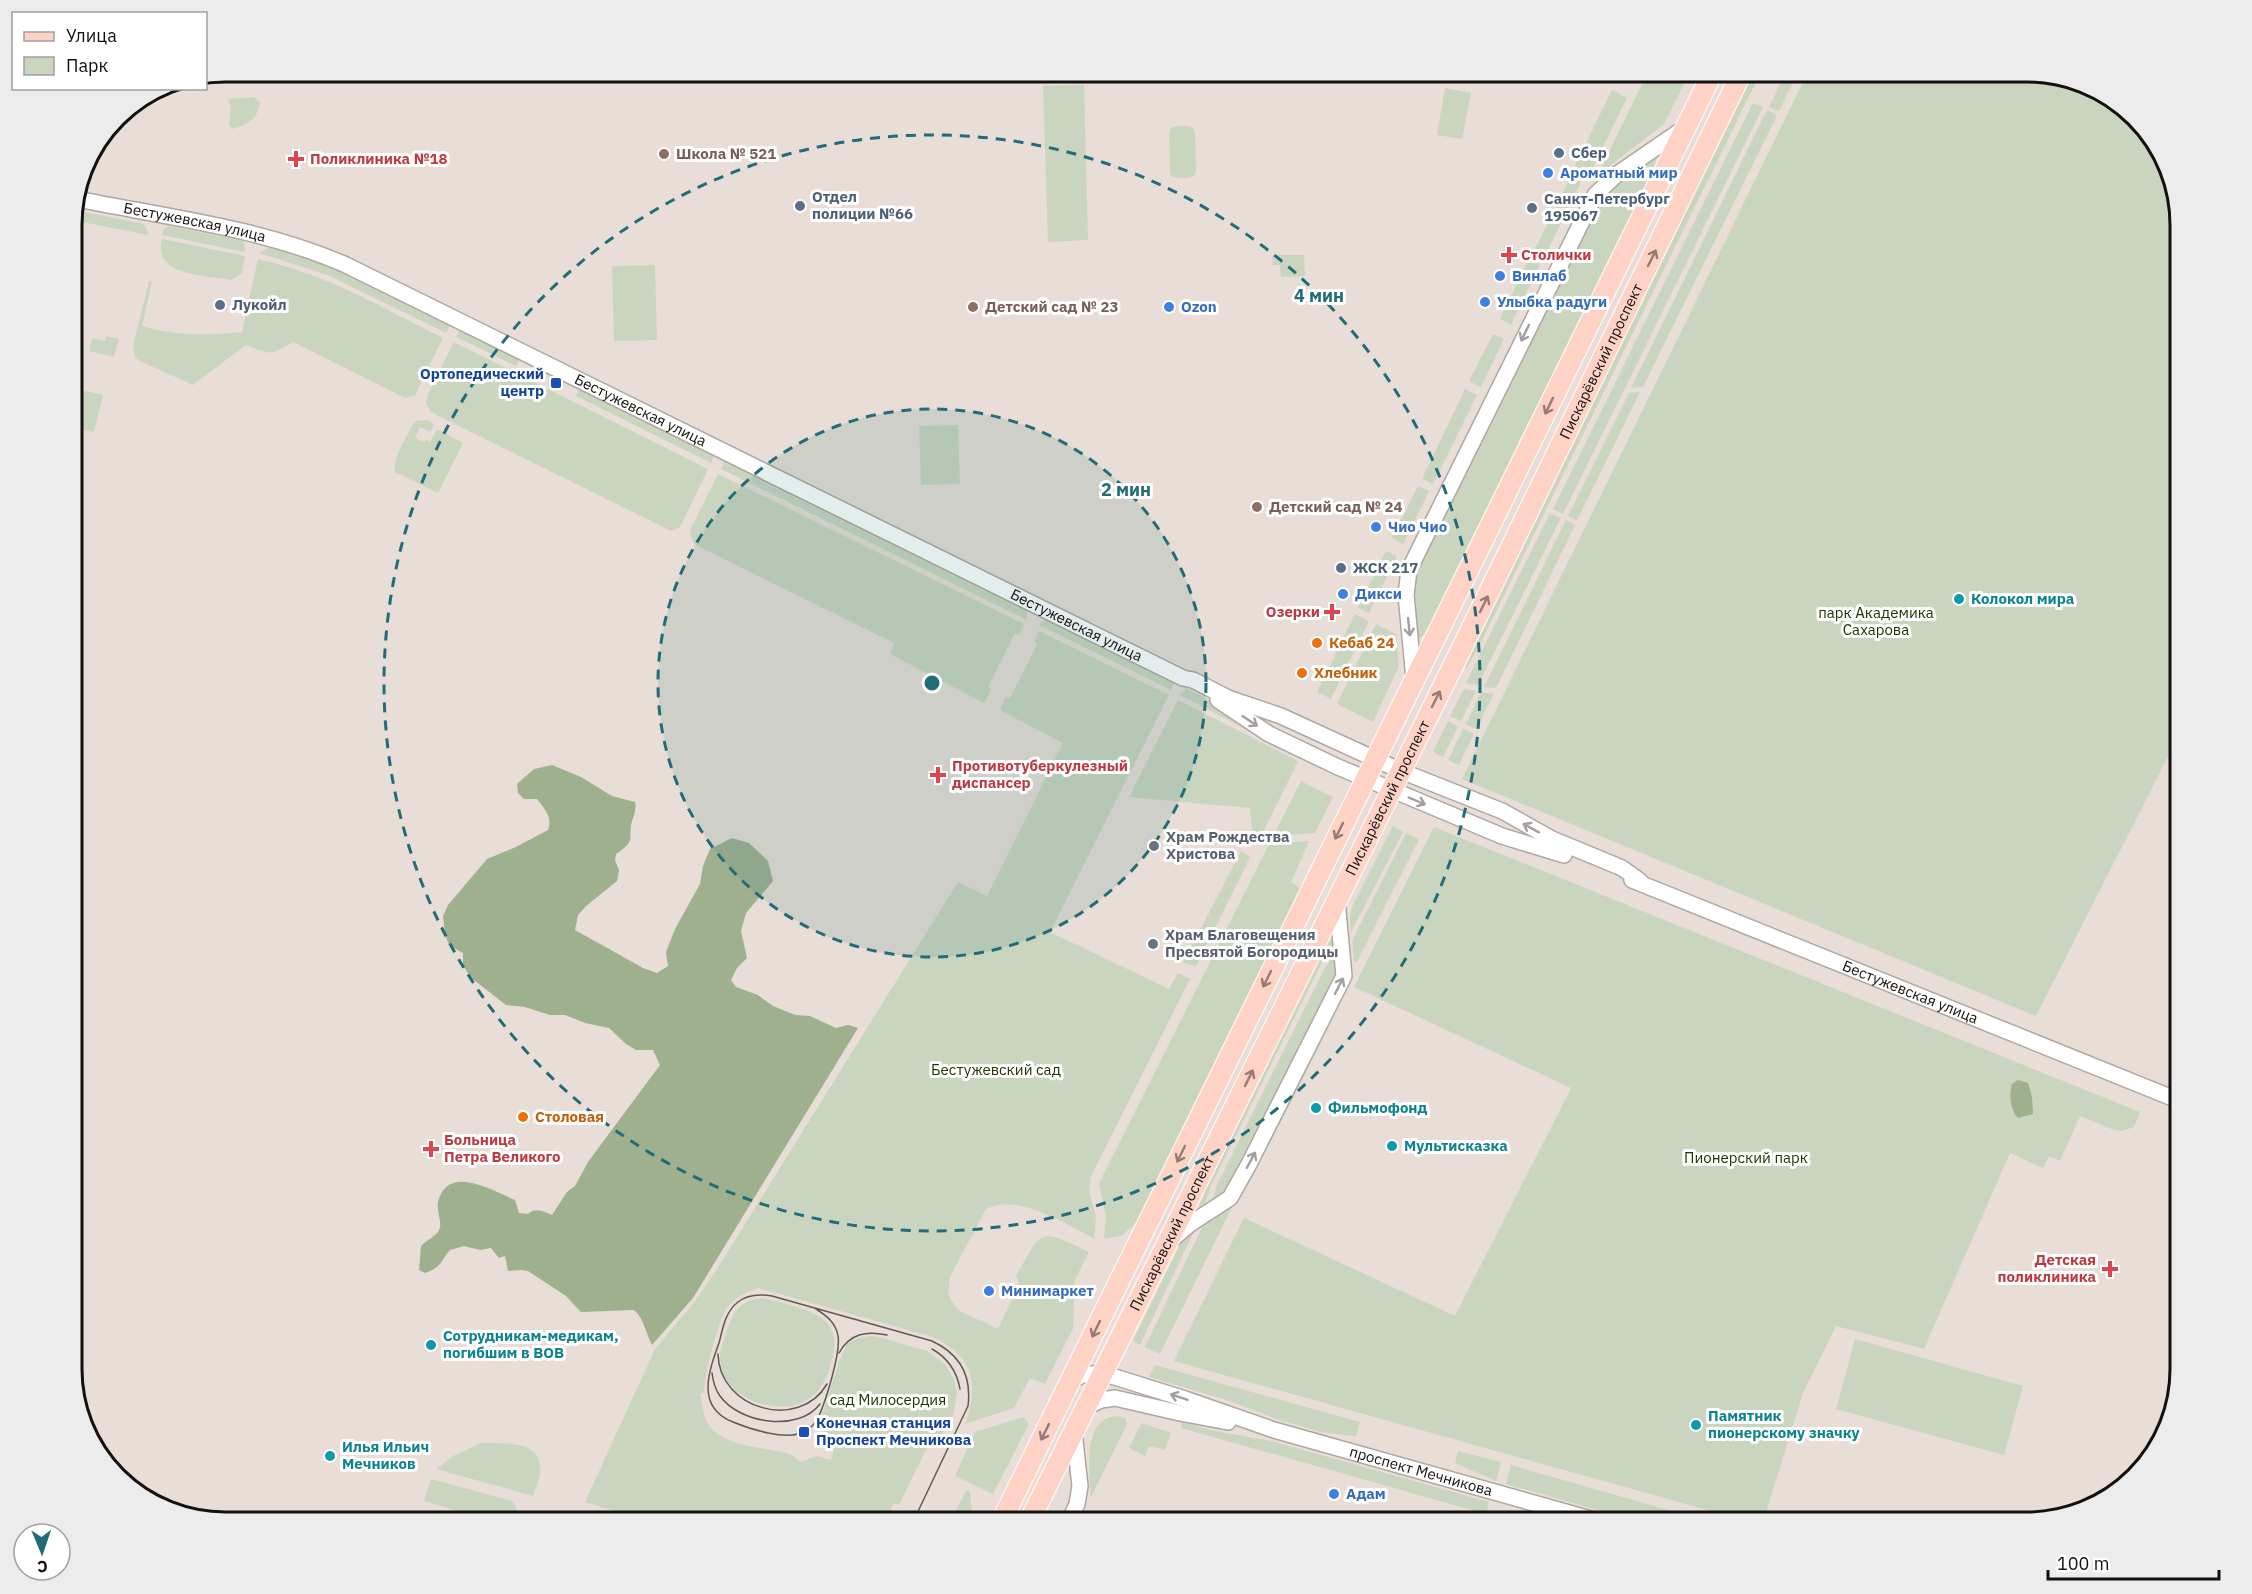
<svg xmlns="http://www.w3.org/2000/svg" width="2252" height="1594" viewBox="0 0 2252 1594" font-family="'IBM Plex Sans',sans-serif">
	<rect width="100%" height="100%" fill="#e8ddd7"/>
	<path fill="#cad5bf" d="M 1648,72 L 1658,72 L 1684,84 L 1664,124 L 1603,171 L 1599,172 Z
		M 1754,72 L 1761,72 L 1480,644 L 1467,668 L 1465,668 L 1474,641 Z
		M 1786,72 L 1798,72 L 1779,111 L 1769,107 Z
		M 1808,72 L 2027,72 L 2076,80 L 2120,103 L 2164,157 L 2180,225 L 2180,733 L 2036,1016 L 1462,779 Z
		M 1084,85 L 1088,240 L 1048,242 L 1043,86 Z
		M 1445,88 L 1471,93 L 1462,139 L 1437,135 Z
		M 1612,90 L 1627,98 L 1590,173 L 1575,166 Z
		M 254,97 L 260,103 C 257,120 249,123 233,129 L 229,125 L 231,107 L 228,99 Z
		M 1753,103 L 1763,107 L 1563,514 L 1553,509 Z
		M 1767,110 L 1777,115 L 1643,387 L 1631,388 Z
		M 1176,126 L 1188,126 L 1193,128 L 1195,133 L 1196,171 L 1194,176 C 1187,179 1179,179 1171,176 L 1170,171 L 1169,134 L 1171,128 Z
		M 1656,156 L 1657,158 L 1643,200 L 1442,609 L 1421,638 L 1417,638 L 1412,606 L 1414,576 L 1595,208 L 1611,189 Z
		M 1571,176 L 1581,182 L 1545,256 L 1534,251 Z
		M 74,210 L 144,224 L 149,235 L 72,220 Z
		M 168,226 L 244,241 L 245,252 L 162,235 L 164,229 Z
		M 162,239 L 245,256 L 242,273 L 231,280 C 206,275 152,277 162,239 Z
		M 271,246 L 332,265 L 451,324 L 446,333 L 328,275 L 259,253 Z
		M 1272,255 L 1304,255 L 1305,276 L 1281,277 L 1280,265 L 1273,265 Z
		M 258,259 C 326,274 381,307 443,338 L 415,395 L 405,398 L 293,342 C 270,356 270,355 246,345 L 193,385 L 138,360 L 135,357 L 133,346 L 149,281 L 152,282 L 142,326 C 178,336 205,336 242,332 Z
		M 1529,259 L 1540,264 L 1511,325 L 1500,319 Z
		M 655,265 L 657,340 L 614,341 L 612,266 Z
		M 460,329 L 520,359 L 516,366 L 456,337 Z
		M 1493,334 L 1504,339 L 1481,387 L 1469,381 Z
		M 106,336 L 119,339 L 114,357 L 89,351 L 92,338 L 105,341 Z
		M 454,342 L 708,469 L 680,527 L 671,531 L 431,412 L 426,403 L 428,394 Z
		M 72,388 L 103,395 L 94,432 L 72,427 Z
		M 579,389 L 715,454 L 711,463 L 576,396 Z
		M 1465,389 L 1477,395 L 1433,484 L 1422,479 Z
		M 1640,392 L 1577,521 L 1568,516 L 1629,393 Z
		M 428,420 L 434,424 L 430,432 L 420,427 L 415,438 L 424,442 L 426,440 L 430,442 L 436,431 L 439,430 L 463,443 L 438,493 L 395,472 C 393,456 406,439 413,424 L 417,421 Z
		M 958,425 L 960,484 L 921,485 L 919,426 Z
		M 725,460 L 1027,610 L 1027,620 L 721,469 Z
		M 718,474 L 1024,624 L 1019,635 L 1015,633 L 988,687 L 991,690 L 984,703 L 890,654 L 894,643 L 694,544 L 690,533 L 691,528 Z
		M 1418,486 L 1429,491 L 1403,544 L 1392,538 Z
		M 1550,513 L 1561,518 L 1478,685 L 1466,683 Z
		M 1566,520 L 1575,525 L 1496,688 L 1484,687 Z
		M 1386,551 L 1397,556 L 1369,613 L 1358,608 Z
		M 1355,614 L 1369,621 L 1331,699 L 1317,692 Z
		M 1046,619 L 1174,683 L 1171,690 L 1039,625 Z
		M 1376,624 L 1396,634 L 1399,666 L 1373,722 L 1337,704 Z
		M 1039,631 L 1169,695 L 1050,932 L 1169,989 L 1178,973 L 1190,979 L 1091,1176 L 1089,1190 L 1096,1217 L 1094,1238 C 1065,1224 1016,1192 986,1209 L 950,1277 L 948,1292 L 951,1300 L 958,1310 L 998,1329 L 1019,1284 L 1016,1276 C 1043,1228 1039,1228 1089,1252 L 1075,1279 L 1073,1329 L 1045,1384 L 1030,1378 L 1014,1408 L 965,1424 C 980,1384 973,1356 933,1337 L 758,1288 C 748,1292 738,1295 730,1304 C 718,1317 705,1373 704,1392 L 700,1394 C 702,1403 703,1414 707,1422 C 719,1443 749,1446 771,1450 C 785,1453 789,1451 800,1462 L 816,1456 L 831,1460 L 837,1438 L 823,1434 L 827,1421 L 821,1418 L 840,1359 L 847,1344 L 858,1338 L 871,1336 L 883,1338 L 927,1351 L 945,1364 L 954,1380 L 957,1393 L 954,1412 L 947,1429 L 929,1443 L 899,1505 L 894,1503 L 885,1522 L 651,1522 L 585,1502 L 655,1349 L 696,1300 L 717,1269 L 958,882 L 987,896 L 1063,743 L 1000,710 L 1005,698 L 1010,698 L 1037,645 L 1034,641 Z
		M 1186,688 L 1215,703 L 1257,735 L 1180,695 Z
		M 1464,689 L 1476,691 L 1461,721 L 1450,716 Z
		M 1481,692 L 1494,694 L 1476,729 L 1466,724 Z
		M 1178,700 L 1298,761 L 1257,844 L 1246,840 L 1252,830 L 1250,808 L 1129,797 Z
		M 1448,721 L 1458,727 L 1443,757 L 1433,752 Z
		M 1463,729 L 1474,734 L 1459,765 L 1448,760 Z
		M 1301,781 L 1333,797 L 1315,833 L 1273,836 Z
		M 1393,826 L 1403,832 L 1351,932 L 1350,918 L 1352,907 Z
		M 1434,827 L 2140,1112 L 2134,1127 L 2122,1131 L 2114,1130 L 2080,1116 L 2060,1161 L 2049,1156 L 2043,1168 L 2010,1153 L 1924,1349 L 1836,1326 L 1803,1393 L 1763,1522 L 1750,1522 L 1174,1361 L 1244,1218 L 1455,1316 L 1571,1088 L 1354,987 Z
		M 1406,833 L 1419,839 L 1357,962 L 1354,961 L 1352,941 Z
		M 1309,841 L 1291,882 L 1300,888 L 1217,1063 L 1137,1222 L 1121,1236 L 1104,1239 L 1106,1218 L 1099,1183 L 1269,844 Z
		M 1241,851 L 1250,857 L 1196,966 L 1183,963 Z
		M 1332,937 L 1333,945 L 1322,962 L 1211,1186 L 1204,1206 L 1198,1210 L 1206,1181 L 1315,960 Z
		M 1335,954 L 1338,977 L 1225,1194 L 1212,1202 L 1216,1187 L 1326,966 Z
		M 1236,1199 L 1160,1354 L 1145,1347 L 1205,1221 Z
		M 1196,1227 L 1140,1345 L 1133,1341 L 1180,1244 L 1184,1237 Z
		M 761,1298 C 773,1300 785,1303 797,1307 C 831,1317 841,1332 830,1367 C 826,1380 819,1393 807,1400 C 794,1408 781,1408 767,1405 C 742,1400 720,1383 720,1356 C 720,1349 724,1341 726,1334 C 732,1314 738,1301 761,1298 Z
		M 1855,1339 L 2023,1386 L 2004,1455 L 1836,1409 Z
		M 1155,1365 L 1360,1422 L 1356,1436 L 1321,1432 L 1279,1420 L 1227,1400 L 1149,1377 Z
		M 1117,1416 L 1125,1418 L 1127,1424 L 1091,1497 C 1089,1473 1082,1417 1117,1416 Z
		M 1023,1417 L 1028,1422 L 1028,1426 L 993,1494 L 955,1476 L 975,1432 Z
		M 1182,1422 L 1210,1430 L 1271,1441 L 1489,1502 L 1486,1514 L 1181,1428 Z
		M 1142,1423 L 1171,1433 L 1165,1450 L 1149,1446 L 1145,1456 L 1129,1448 Z
		M 481,1443 C 504,1443 544,1440 540,1473 C 539,1481 535,1489 533,1496 L 436,1469 L 453,1456 Z
		M 1458,1451 L 1501,1462 L 1496,1481 L 1455,1463 Z
		M 1511,1465 L 1710,1522 L 1640,1522 L 1506,1484 Z
		M 431,1479 L 513,1501 C 517,1509 520,1515 512,1522 L 494,1522 L 424,1501 Z
		M 967,1490 L 970,1492 L 973,1522 L 949,1522 Z"/>
	<path fill="#9fb08f" d="M 552,765 L 581,777 L 612,796 L 635,802 C 636,810 635,813 632,821 C 627,839 638,839 616,854 L 615,860 L 619,870 L 617,881 L 586,906 L 578,915 L 575,930 L 643,968 L 657,973 L 668,966 L 666,952 L 675,929 L 700,884 L 703,866 L 710,849 L 732,838 L 749,843 L 768,861 L 773,881 L 746,913 L 741,931 L 747,958 L 737,968 L 731,980 L 736,987 L 758,995 L 773,1006 L 795,1015 L 810,1016 L 836,1028 L 848,1025 L 858,1028 L 693,1298 L 652,1345 C 646,1334 644,1318 634,1310 L 581,1312 L 566,1296 L 528,1271 L 521,1270 L 508,1271 L 505,1256 L 499,1258 L 491,1248 L 480,1250 L 464,1246 L 450,1250 C 440,1261 443,1267 425,1273 L 419,1270 L 421,1246 C 426,1240 436,1237 439,1230 C 443,1223 436,1211 438,1202 C 448,1163 493,1191 515,1200 L 519,1213 L 528,1214 C 536,1207 543,1211 552,1215 L 567,1192 L 575,1186 L 588,1162 L 660,1065 L 653,1050 L 636,1050 L 626,1044 L 609,1028 L 585,1023 L 565,1015 L 550,1015 L 525,1007 L 506,1005 L 470,977 L 463,965 L 463,953 L 449,945 L 445,934 L 443,916 L 448,905 L 487,859 L 516,847 L 548,830 C 553,818 545,809 537,799 L 524,799 L 518,793 L 517,784 L 534,769 Z
		M 2018,1080 L 2028,1083 L 2032,1097 L 2033,1114 L 2018,1118 C 2010,1110 2009,1094 2012,1084 Z"/>
	<g fill="none" stroke-linecap="round" stroke-linejoin="round">
		<g stroke="#b0a6a0" stroke-width="18">
			<g id="minor">
				<path id="s1" d="M 77,199 C 166,217 262,228 346,265 L 1183,678 L 1193,680 L 1228,698 L 1281,716 L 1401,771 L 1502,811 L 1552,839 L 1622,868 L 1640,881"/>
				<path d="M 1414,679 L 1406,595 L 1409,570 L 1595,195 L 1616,175 L 1686,127"/>
				<path d="M 1218,700 L 1269,734 L 1338,767 L 1502,836 L 1564,855"/>
				<path id="s2" d="M 1632,880 L 2180,1101"/>
				<path d="M 1171,1240 L 1190,1224 L 1230,1198 L 1249,1164 L 1344,976 L 1337,900"/>
				<path id="s3" d="M 1071,1380 L 1083,1375 L 1102,1373 L 1185,1399 L 1274,1430 L 1601,1522"/>
				<path d="M 1086,1407 L 1101,1400 L 1115,1398 L 1180,1413 L 1228,1422"/>
				<path d="M 1069,1522 L 1077,1504 L 1080,1486 L 1074,1432"/>
			</g>
		</g>
		<g stroke="#fff" stroke-width="22">
			<g id="major">
				<path d="M 1001,1522 L 1713,72"/>
				<path id="s4" d="M 1029,1522 L 1458,656 L 1742,72"/>
			</g>
		</g>
		<use href="#minor" stroke="#fff" stroke-width="15"/>
		<use href="#major" stroke="#fed2c5" stroke-width="20"/>
		<path stroke="#5f5a56" stroke-width="1.5" d="M 816,1309 C 827,1316 836,1323 838,1336 C 841,1352 826,1400 819,1416 C 816,1422 810,1429 804,1432 C 786,1441 750,1429 733,1422 C 695,1407 709,1371 719,1343 C 723,1328 725,1312 738,1302 C 748,1294 760,1294 772,1296 L 932,1341 C 960,1354 972,1375 968,1406 L 913,1522
			M 932,1349 C 948,1358 957,1372 960,1389
			M 839,1353 C 850,1333 866,1331 887,1335
			M 718,1354 C 719,1409 799,1432 827,1384
			M 712,1373 C 713,1381 715,1389 720,1396 C 739,1423 798,1433 820,1404"/>
	</g>
	<defs><path id="oneway-shaft" d="M-6 0H5M1.5-3L5.5 0L1.5 3" fill="none" stroke-width="1.6" stroke-linecap="round" stroke-linejoin="round" transform="scale(1.5)"/></defs>
	<g stroke="#947b73">
		<use href="#oneway-shaft" transform="translate(1652 258) rotate(-64)"/>
		<use href="#oneway-shaft" transform="translate(1549 406) rotate(116)"/>
		<use href="#oneway-shaft" transform="translate(1484 604) rotate(-64)"/>
		<use href="#oneway-shaft" transform="translate(1436 699) rotate(-63)"/>
		<use href="#oneway-shaft" transform="translate(1339 831) rotate(116)"/>
		<use href="#oneway-shaft" transform="translate(1267 979) rotate(116)"/>
		<use href="#oneway-shaft" transform="translate(1249 1078) rotate(-64)"/>
		<use href="#oneway-shaft" transform="translate(1181 1154) rotate(116)"/>
		<use href="#oneway-shaft" transform="translate(1096 1329) rotate(116)"/>
		<use href="#oneway-shaft" transform="translate(1045 1432) rotate(116)"/>
	</g>
	<g stroke="#a19f9f">
		<use href="#oneway-shaft" transform="translate(1525 333) rotate(116)"/>
		<use href="#oneway-shaft" transform="translate(1409 627) rotate(84)"/>
		<use href="#oneway-shaft" transform="translate(1250 721) rotate(34)"/>
		<use href="#oneway-shaft" transform="translate(1417 801) rotate(23)"/>
		<use href="#oneway-shaft" transform="translate(1531 828) rotate(-151)"/>
		<use href="#oneway-shaft" transform="translate(1339 986) rotate(-63)"/>
		<use href="#oneway-shaft" transform="translate(1251 1160) rotate(-62)"/>
		<use href="#oneway-shaft" transform="translate(1179 1397) rotate(-162)"/>
	</g>
	<circle cx="932" cy="683" r="274" fill="#226c76" fill-opacity=".12"/>
	<g fill="none" stroke="#226c76" stroke-width="3" stroke-dasharray="10 8">
		<circle cx="932" cy="683" r="274"/>
		<circle cx="932" cy="683" r="548"/>
	</g>
	<g fill="#5c6f8a" stroke="#fff" stroke-width="2">
		<circle cx="1559" cy="153" r="6"/>
		<circle cx="800" cy="206" r="6"/>
		<circle cx="1532" cy="208" r="6"/>
		<circle cx="220" cy="305" r="6"/>
		<circle cx="1341" cy="568" r="6"/>
	</g>
	<g fill="#8d6e63" stroke="#fff" stroke-width="2">
		<circle cx="664" cy="154" r="6"/>
		<circle cx="973" cy="307" r="6"/>
		<circle cx="1257" cy="507" r="6"/>
	</g>
	<g fill="#e0444e" stroke="#fff" stroke-width="2">
		<path d="M293 150h6v6h6v6h-6v6h-6v-6h-6v-6h6z"/>
		<path d="M1506 246h6v6h6v6h-6v6h-6v-6h-6v-6h6z"/>
		<path d="M1329 603h6v6h6v6h-6v6h-6v-6h-6v-6h6z"/>
		<path d="M935 766h6v6h6v6h-6v6h-6v-6h-6v-6h6z"/>
		<path d="M428 1140h6v6h6v6h-6v6h-6v-6h-6v-6h6z"/>
		<path d="M2107 1260h6v6h6v6h-6v6h-6v-6h-6v-6h6z"/>
	</g>
	<g fill="#3f7fe0" stroke="#fff" stroke-width="2">
		<circle cx="1548" cy="173" r="6"/>
		<circle cx="1500" cy="276" r="6"/>
		<circle cx="1485" cy="302" r="6"/>
		<circle cx="1169" cy="307" r="6"/>
		<circle cx="1376" cy="527" r="6"/>
		<circle cx="1343" cy="594" r="6"/>
		<circle cx="989" cy="1291" r="6"/>
		<circle cx="1334" cy="1494" r="6"/>
	</g>
	<g fill="#1a4fb4" stroke="#fff" stroke-width="2">
		<rect x="550" y="377" width="12" height="12" rx="3"/>
		<rect x="798" y="1426" width="12" height="12" rx="3"/>
	</g>
	<g fill="#0f9aa8" stroke="#fff" stroke-width="2">
		<circle cx="1959" cy="599" r="6"/>
		<circle cx="1316" cy="1108" r="6"/>
		<circle cx="1392" cy="1146" r="6"/>
		<circle cx="431" cy="1345" r="6"/>
		<circle cx="1696" cy="1425" r="6"/>
		<circle cx="330" cy="1456" r="6"/>
	</g>
	<g fill="#e8710a" stroke="#fff" stroke-width="2">
		<circle cx="1317" cy="643" r="6"/>
		<circle cx="1302" cy="673" r="6"/>
		<circle cx="523" cy="1117" r="6"/>
	</g>
	<g fill="#6b7280" stroke="#fff" stroke-width="2">
		<circle cx="1154" cy="846" r="6"/>
		<circle cx="1153" cy="944" r="6"/>
	</g>
	<g text-anchor="middle" stroke-width="6" stroke-linejoin="round" paint-order="stroke">
		<g font-size="15" font-weight="bold" fill="#4e5e75" stroke="#fff" text-anchor="start">
			<text x="1571" y="158">Сбер</text>
			<text x="812" y="202">Отдел<tspan x="812" dy="17">полиции №66</tspan></text>
			<text x="1544" y="204">Санкт-Петербург<tspan x="1544" dy="17">195067</tspan></text>
			<text x="232" y="310">Лукойл</text>
			<text x="1353" y="573">ЖСК 217</text>
		</g>
		<g font-size="15" font-weight="bold" fill="#785e54" stroke="#fff" text-anchor="start">
			<text x="676" y="159">Школа № 521</text>
			<text x="985" y="312">Детский сад № 23</text>
			<text x="1269" y="512">Детский сад № 24</text>
		</g>
		<g font-size="15" font-weight="bold" fill="#be3a42" stroke="#fff" text-anchor="start">
			<text x="310" y="164">Поликлиника №18</text>
			<text x="1521" y="260">Столички</text>
			<text x="1320" y="617" text-anchor="end">Озерки</text>
			<text x="952" y="771">Противотуберкулезный<tspan x="952" dy="17">диспансер</tspan></text>
			<text x="444" y="1145">Больница<tspan x="444" dy="17">Петра Великого</tspan></text>
			<text x="2096" y="1265" text-anchor="end">Детская<tspan x="2096" dy="17">поликлиника</tspan></text>
		</g>
		<g font-size="15" font-weight="bold" fill="#366cbe" stroke="#fff" text-anchor="start">
			<text x="1560" y="178">Ароматный мир</text>
			<text x="1512" y="281">Винлаб</text>
			<text x="1497" y="307">Улыбка радуги</text>
			<text x="1181" y="312">Ozon</text>
			<text x="1388" y="532">Чио Чио</text>
			<text x="1355" y="599">Дикси</text>
			<text x="1001" y="1296">Минимаркет</text>
			<text x="1346" y="1499">Адам</text>
		</g>
		<g font-size="15" fill="#13100e" stroke="#fff">
			<text dy="5" stroke="none"><textPath href="#s1" startOffset="120">Бестужевская улица</textPath></text>
			<text dy="5" stroke="none"><textPath href="#s4" startOffset="1294">Пискарёвский проспект</textPath></text>
			<text dy="5" stroke="none"><textPath href="#s1" startOffset="606">Бестужевская улица</textPath></text>
			<text dy="5" stroke="none"><textPath href="#s1" startOffset="1092">Бестужевская улица</textPath></text>
			<text dy="5" stroke="none"><textPath href="#s4" startOffset="808">Пискарёвский проспект</textPath></text>
			<text dy="5" stroke="none"><textPath href="#s2" startOffset="300">Бестужевская улица</textPath></text>
			<text dy="5" stroke="none"><textPath href="#s4" startOffset="322">Пискарёвский проспект</textPath></text>
			<text dy="5" stroke="none"><textPath href="#s3" startOffset="366">проспект Мечникова</textPath></text>
		</g>
		<g font-size="15" font-weight="bold" fill="#164399" stroke="#fff" text-anchor="end">
			<text x="544" y="379">Ортопедический<tspan x="544" dy="17">центр</tspan></text>
			<text x="816" y="1428" text-anchor="start">Конечная станция<tspan x="816" dy="17">Проспект Мечникова</tspan></text>
		</g>
		<g font-size="15" font-weight="bold" fill="#0d838f" stroke="#fff" text-anchor="start">
			<text x="1971" y="604">Колокол мира</text>
			<text x="1328" y="1113">Фильмофонд</text>
			<text x="1404" y="1151">Мультисказка</text>
			<text x="443" y="1341">Сотрудникам-медикам,<tspan x="443" dy="17">погибшим в ВОВ</tspan></text>
			<text x="1708" y="1421">Памятник<tspan x="1708" dy="17">пионерскому значку</tspan></text>
			<text x="342" y="1452">Илья Ильич<tspan x="342" dy="17">Мечников</tspan></text>
		</g>
		<g font-size="15" fill="#203400" stroke="#fff">
			<text x="1876" y="618">парк Академика<tspan x="1876" dy="17">Сахарова</tspan></text>
			<text x="996" y="1075">Бестужевский сад</text>
			<text x="1746" y="1163">Пионерский парк</text>
			<text x="888" y="1405">сад Милосердия</text>
		</g>
		<g font-size="15" font-weight="bold" fill="#c56008" stroke="#fff" text-anchor="start">
			<text x="1329" y="648">Кебаб 24</text>
			<text x="1314" y="678">Хлебник</text>
			<text x="535" y="1122">Столовая</text>
		</g>
		<g font-size="15" font-weight="bold" fill="#5b616d" stroke="#fff" text-anchor="start">
			<text x="1166" y="842">Храм Рождества<tspan x="1166" dy="17">Христова</tspan></text>
			<text x="1165" y="940">Храм Благовещения<tspan x="1165" dy="17">Пресвятой Богородицы</tspan></text>
		</g>
	</g>
	<path d="M0 0H2252V1594H0ZM225 82H2027A143 143 0 0 1 2170 225V1369A143 143 0 0 1 2027 1512H225A143 143 0 0 1 82 1369V225A143 143 0 0 1 225 82Z" fill="#ececec" fill-rule="evenodd"/>
	<path fill="none" stroke="#13100e" stroke-width="3" d="M225 82H2027A143 143 0 0 1 2170 225V1369A143 143 0 0 1 2027 1512H225A143 143 0 0 1 82 1369V225A143 143 0 0 1 225 82Z"/>
	<circle cx="932" cy="683" r="9" fill="#226c76" stroke="#fff" stroke-width="3"/>
	<g font-size="18" text-anchor="middle" font-weight="bold" fill="#226c76" stroke="#fff" stroke-width="6" stroke-linejoin="round" paint-order="stroke">
		<text x="1319" y="302">4 мин</text>
		<text x="1126" y="496">2 мин</text>
	</g>
	<rect x="12" y="12" width="195" height="78" fill="#ffffff" stroke="#a19f9f" stroke-width="1.5"/>
	<rect x="24" y="32" width="30" height="9" fill="#fed2c5" stroke="#a19f9f" stroke-width="1.5"/>
	<text x="66" y="42" font-size="18" fill="#13100e">Улица</text>
	<rect x="24" y="57" width="30" height="18" fill="#cad5bf" stroke="#a19f9f" stroke-width="1.5"/>
	<text x="66" y="72" font-size="18" fill="#13100e">Парк</text>
	<g transform="translate(42 1552) rotate(178)"><circle r="28" fill="#ffffff" stroke="#a19f9f" stroke-width="1.5"/>
	<path d="M0-4.5L10 22L0 15L-10 22Z" fill="#226c76"/>
	<text y="-9" font-size="16" font-weight="bold" text-anchor="middle" fill="#13100e">С</text>
	</g>
	<path d="M2048 1570v9h171v-9" fill="none" stroke="#13100e" stroke-width="3"/>
	<text x="2057" y="1570" font-size="18" fill="#13100e" stroke="#ffffff" stroke-width="4.5" paint-order="stroke">100 m</text>
</svg>
